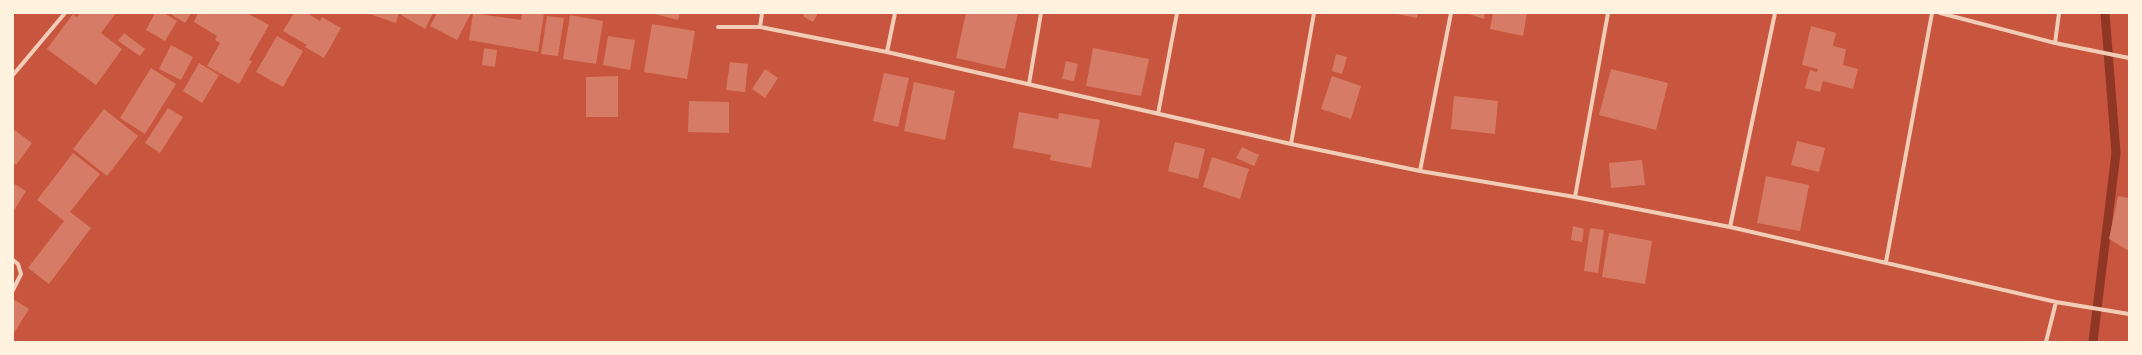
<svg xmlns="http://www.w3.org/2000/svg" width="2142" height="355" viewBox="0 0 2142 355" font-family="'Nunito Sans',sans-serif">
	<rect width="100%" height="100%" fill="#c8553d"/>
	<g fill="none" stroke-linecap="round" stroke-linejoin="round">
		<path stroke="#8f3625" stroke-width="9" d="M 2093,342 L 2116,153 L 2105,13"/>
	</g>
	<path fill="#d67c66" d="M 80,13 L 116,13 L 101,33 L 122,49 L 96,85 L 47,49 L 73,14 L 77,17 Z
		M 155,13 L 164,13 L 177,21 L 165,41 L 146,30 Z
		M 169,13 L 191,13 L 185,23 Z
		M 198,13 L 247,13 L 269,25 L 249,60 L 252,61 L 239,84 L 207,66 L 220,43 L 215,40 L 217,36 L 194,22 Z
		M 294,13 L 307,13 L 320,21 L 322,17 L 341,28 L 324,58 L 305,47 L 307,45 L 283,31 Z
		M 367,13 L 399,13 L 396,23 Z
		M 402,13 L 433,13 L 425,29 L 401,15 Z
		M 437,13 L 471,13 L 457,40 L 430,26 Z
		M 473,13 L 521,20 L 522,13 L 544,13 L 538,52 L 469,40 Z
		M 651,13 L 680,13 L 678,20 Z
		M 805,13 L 818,13 L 813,22 L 803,16 Z
		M 966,13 L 1018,13 L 1005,69 L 956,58 Z
		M 1393,13 L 1418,13 L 1417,18 Z
		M 1466,13 L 1485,13 L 1484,19 Z
		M 1493,13 L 1527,13 L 1523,36 L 1490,29 Z
		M 570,15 L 603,21 L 596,64 L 563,59 Z
		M 547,16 L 564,18 L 558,56 L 541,54 Z
		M 652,24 L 695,31 L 687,79 L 644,72 Z
		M 1811,26 L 1836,33 L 1833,46 L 1846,49 L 1843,65 L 1858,69 L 1853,89 L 1823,81 L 1820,92 L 1805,88 L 1810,70 L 1817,72 L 1818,69 L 1802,65 Z
		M 124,33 L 145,49 L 140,56 L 118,41 Z
		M 277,36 L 303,51 L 283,87 L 256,72 Z
		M 608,36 L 635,40 L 630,70 L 603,65 Z
		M 171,45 L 193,57 L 181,80 L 159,69 Z
		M 484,48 L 497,50 L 495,67 L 482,65 Z
		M 1093,48 L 1149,59 L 1141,96 L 1086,86 Z
		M 1336,54 L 1347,57 L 1342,74 L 1332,71 Z
		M 1066,61 L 1078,64 L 1074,81 L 1062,79 Z
		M 730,62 L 748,64 L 745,92 L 726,90 Z
		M 199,63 L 219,75 L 202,103 L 183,91 Z
		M 151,68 L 176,84 L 145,134 L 120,118 Z
		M 765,69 L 778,78 L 765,98 L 752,89 Z
		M 1611,69 L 1668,83 L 1656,130 L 1599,115 Z
		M 884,73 L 909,78 L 898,127 L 873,121 Z
		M 618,76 L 618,117 L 586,117 L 586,77 Z
		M 1332,76 L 1361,86 L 1351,119 L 1321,109 Z
		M 914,82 L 955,91 L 945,140 L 904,131 Z
		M 1454,96 L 1498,101 L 1495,134 L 1451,129 Z
		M 689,101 L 729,102 L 729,133 L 688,132 Z
		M 168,108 L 183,117 L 160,153 L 145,143 Z
		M 104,109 L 138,136 L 107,176 L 73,149 Z
		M 1019,112 L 1058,119 L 1059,113 L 1100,120 L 1091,168 L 1050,160 L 1051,155 L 1013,148 Z
		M 13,129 L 32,143 L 16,165 L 13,162 Z
		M 1797,141 L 1825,148 L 1819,172 L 1791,165 Z
		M 1175,142 L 1205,149 L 1198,179 L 1168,171 Z
		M 1242,147 L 1259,155 L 1254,166 L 1236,158 Z
		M 73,153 L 100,174 L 70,212 L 91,228 L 49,284 L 28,268 L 64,221 L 37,200 Z
		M 1212,157 L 1249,169 L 1240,199 L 1203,187 Z
		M 1642,160 L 1645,185 L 1611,188 L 1609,163 Z
		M 1766,176 L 1809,185 L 1800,231 L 1757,223 Z
		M 13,183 L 26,191 L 13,212 Z
		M 2118,196 L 2129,198 L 2129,251 L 2109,239 Z
		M 1573,226 L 1584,229 L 1582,242 L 1571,240 Z
		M 1590,228 L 1604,230 L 1598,273 L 1584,271 Z
		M 1609,233 L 1652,241 L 1645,284 L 1602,277 Z
		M 13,299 L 29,309 L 14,333 L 13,332 Z"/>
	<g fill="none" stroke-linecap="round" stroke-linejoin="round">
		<path stroke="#f1ccb7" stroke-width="4" d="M 1940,13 L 2055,43 L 2129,58
			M 718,27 L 760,27 L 887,52 L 1291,144 L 1420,171 L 1575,197 L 1730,227 L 2056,302 L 2129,314
			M 760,27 L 762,13
			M 2055,43 L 2059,13
			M 887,52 L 895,13
			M 13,75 L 65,13
			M 1029,84 L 1041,13
			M 1158,114 L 1177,13
			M 1291,144 L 1314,13
			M 1420,171 L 1451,13
			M 1575,197 L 1608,13
			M 1730,227 L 1775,13
			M 13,260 L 18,264 L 21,274 L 13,290
			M 1886,262 L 1932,13
			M 2046,342 L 2056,302"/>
	</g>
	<rect width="2142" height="355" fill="none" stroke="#fff3e0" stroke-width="28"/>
</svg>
